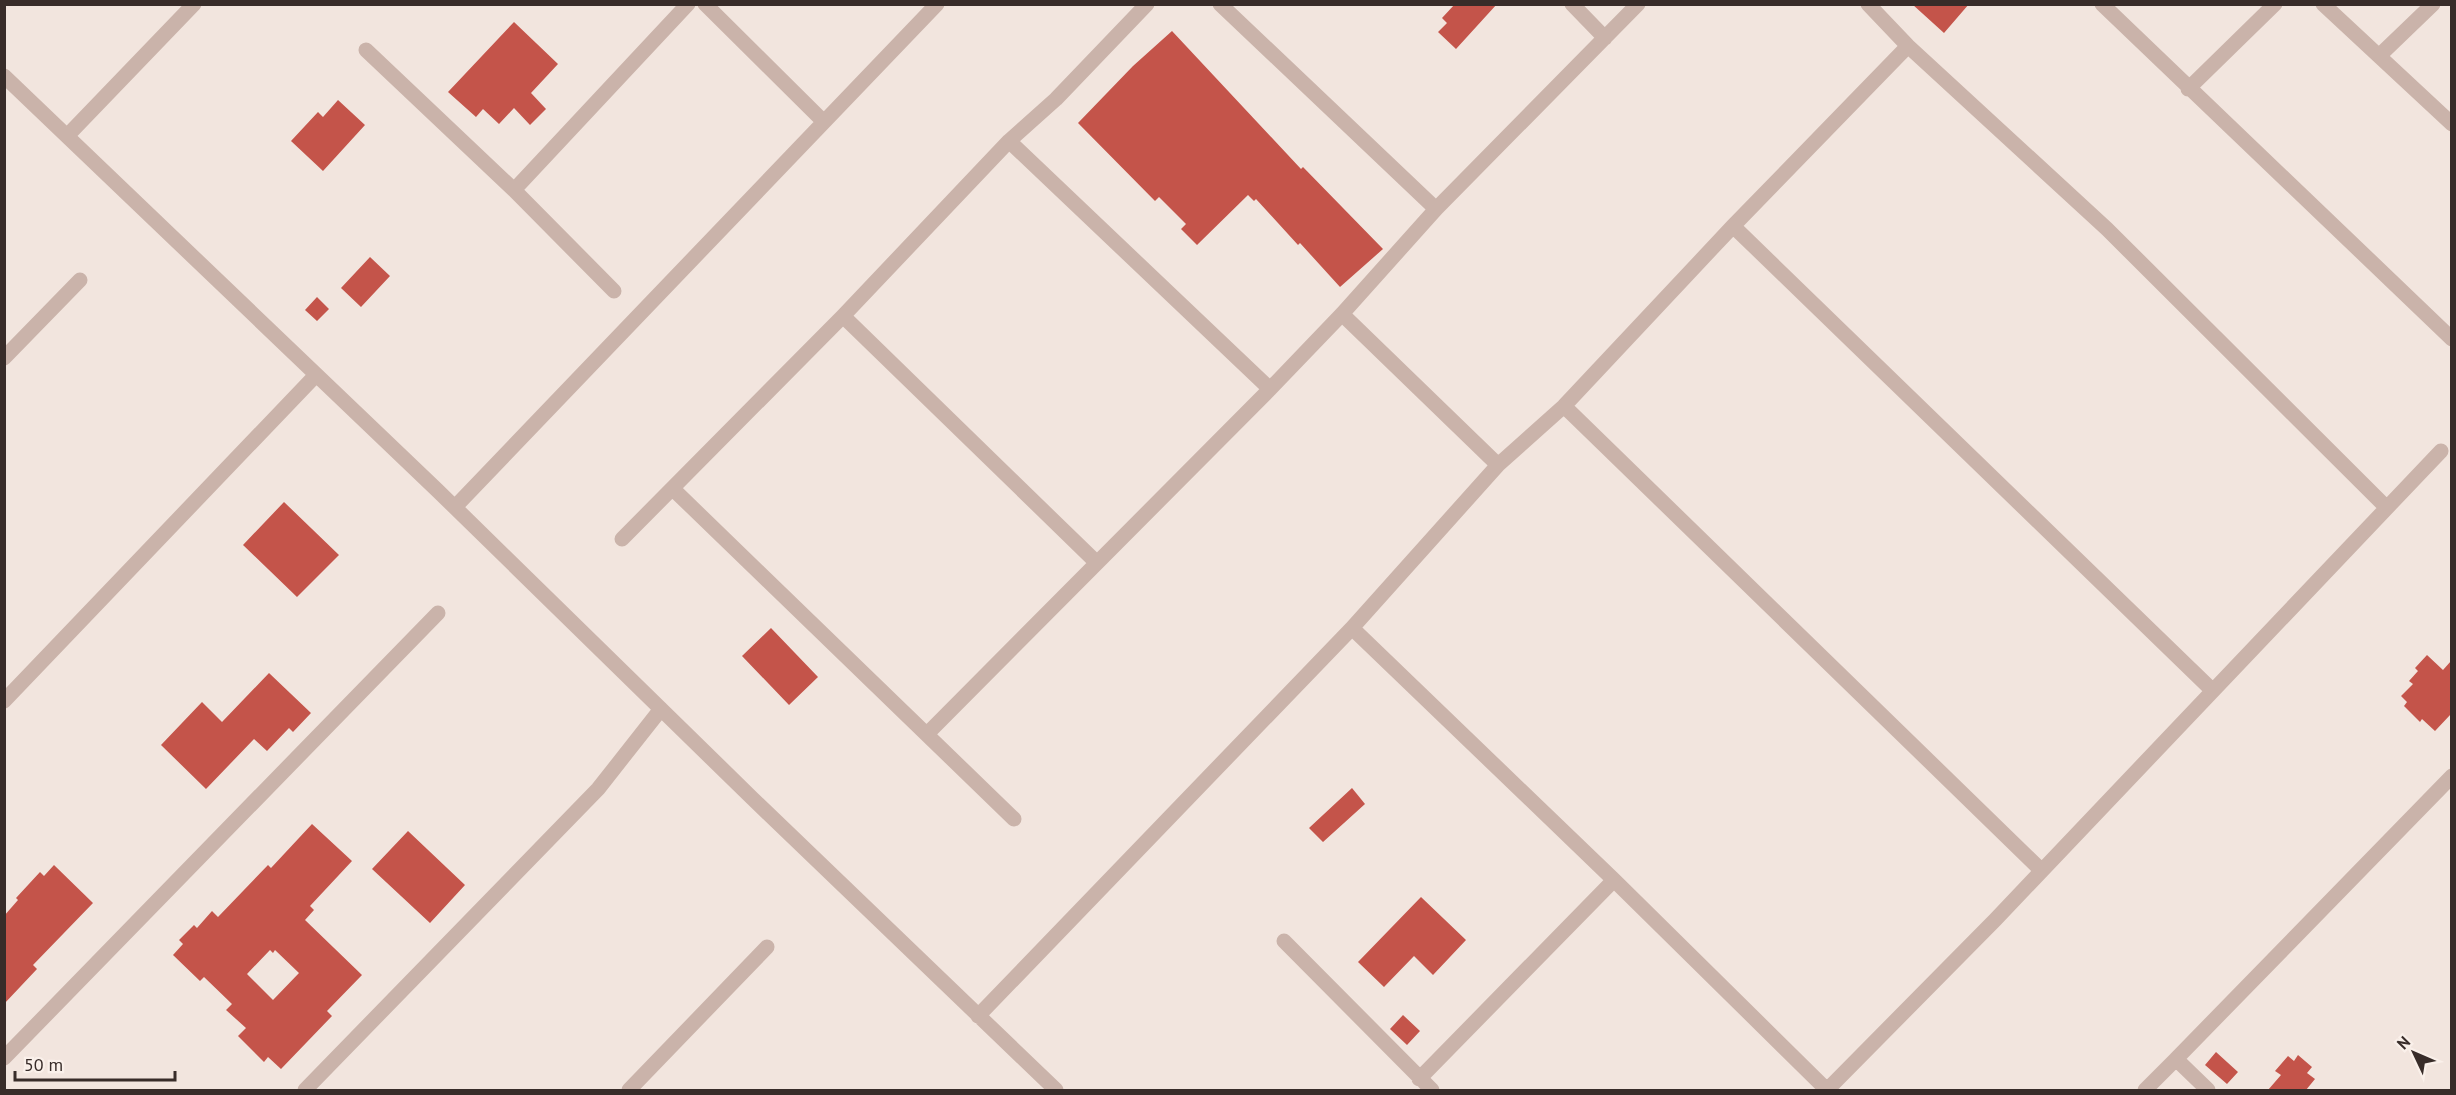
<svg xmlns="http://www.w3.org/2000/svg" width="2456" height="1095" viewBox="0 0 2456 1095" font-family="'PT Sans',sans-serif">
	<rect width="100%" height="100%" fill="#f2e5de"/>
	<path fill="#c4544a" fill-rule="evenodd" d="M 1455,4 L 1497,4 L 1456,49 L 1438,32 L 1447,23 L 1442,18 Z
		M 1912,4 L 1969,4 L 1944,33 Z
		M 514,22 L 558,64 L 531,93 L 546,109 L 530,125 L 514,108 L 499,124 L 483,109 L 476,117 L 448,92 Z
		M 1172,31 L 1301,169 L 1303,167 L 1383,249 L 1340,287 L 1300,243 L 1298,245 L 1256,199 L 1254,201 L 1248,195 L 1197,245 L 1181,229 L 1186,224 L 1159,197 L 1155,201 L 1078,123 L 1133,66 Z
		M 338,100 L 365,125 L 323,171 L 291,141 L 318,112 L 323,117 Z
		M 370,257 L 390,276 L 361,307 L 341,288 Z
		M 317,297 L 329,309 L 317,321 L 305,310 Z
		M 284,502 L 339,555 L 297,597 L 243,545 Z
		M 771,628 L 818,677 L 789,705 L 742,656 Z
		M 2427,655 L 2443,670 L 2451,661 L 2451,714 L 2435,731 L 2422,719 L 2420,722 L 2404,706 L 2407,702 L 2401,696 L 2413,684 L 2409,681 L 2418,671 L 2415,668 Z
		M 269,673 L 311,713 L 293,732 L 289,728 L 267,751 L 254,739 L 206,789 L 161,745 L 202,702 L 222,722 Z
		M 1352,788 L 1365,804 L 1323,842 L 1309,828 Z
		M 312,824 L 352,861 L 310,906 L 314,910 L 305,920 L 362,975 L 327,1011 L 332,1016 L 281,1069 L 268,1057 L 264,1062 L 238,1036 L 246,1028 L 226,1010 L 232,1004 L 204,977 L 200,981 L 173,955 L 183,944 L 179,940 L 194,925 L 197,928 L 212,911 L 218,917 L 268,865 L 271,868 ZM 270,950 L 273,953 L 275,950 L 299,973 L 273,1000 L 247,974 Z
		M 408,831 L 465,885 L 430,923 L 372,869 Z
		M 54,865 L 93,903 L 33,965 L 37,969 L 4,1004 L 4,916 L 18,900 L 16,898 L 40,872 L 44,876 Z
		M 1421,897 L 1466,940 L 1433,975 L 1414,956 L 1384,987 L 1358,962 Z
		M 1403,1015 L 1420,1031 L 1407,1045 L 1390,1029 Z
		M 2216,1052 L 2238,1072 L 2227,1084 L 2205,1065 Z
		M 2298,1055 L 2312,1067 L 2307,1073 L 2315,1079 L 2306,1090 L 2268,1090 L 2281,1075 L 2275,1071 L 2288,1056 L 2294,1061 Z"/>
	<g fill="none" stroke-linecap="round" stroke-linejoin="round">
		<path stroke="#cab3aa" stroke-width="15" d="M 705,4 L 824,122
			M 1220,4 L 1436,209
			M 1572,4 L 1605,38
			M 1868,4 L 1908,46 L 2107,229 L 2385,506
			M 2102,4 L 2452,339
			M 2323,4 L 2452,124
			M 366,50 L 514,190 L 614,291
			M 2380,55 L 2433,4
			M 4,76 L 437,490 L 753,799 L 1056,1090
			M 2188,89 L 2275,4
			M 67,136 L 194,4
			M 1009,141 L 1270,389
			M 514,190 L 688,4
			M 1733,226 L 2212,690
			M 1342,314 L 1498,465
			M 843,316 L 1096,562
			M 4,358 L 80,280
			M 1564,406 L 2041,870
			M 673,489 L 1014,819
			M 455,507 L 937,4
			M 622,539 L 843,316 L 1009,141 L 1056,99 L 1147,4
			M 1352,628 L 1614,880 L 1827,1090
			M 4,701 L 316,375
			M 927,734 L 1270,389 L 1342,314 L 1436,209 L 1638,4
			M 1284,941 L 1432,1090
			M 978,1016 L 1352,628 L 1498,465 L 1564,406 L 1733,226 L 1908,46
			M 4,1058 L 438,613
			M 1419,1079 L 1614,880
			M 305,1090 L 598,789 L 661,709
			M 629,1090 L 767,947
			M 1827,1090 L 1995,920 L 2441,451
			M 2145,1090 L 2176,1059
			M 2208,1090 L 2176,1059 L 2452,776"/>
	</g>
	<rect width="2456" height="1095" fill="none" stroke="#382c29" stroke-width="12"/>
	<g transform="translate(2414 1053) rotate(314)" stroke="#faf0ea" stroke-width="4.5" paint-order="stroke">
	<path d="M0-4.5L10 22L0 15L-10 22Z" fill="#382c29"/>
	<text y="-9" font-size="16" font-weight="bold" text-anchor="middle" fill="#382c29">N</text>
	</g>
	<path d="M15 1071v9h160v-9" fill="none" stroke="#382c29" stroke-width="3"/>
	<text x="24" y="1071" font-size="18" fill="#382c29" stroke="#faf0ea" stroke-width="4.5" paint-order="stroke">50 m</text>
</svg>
